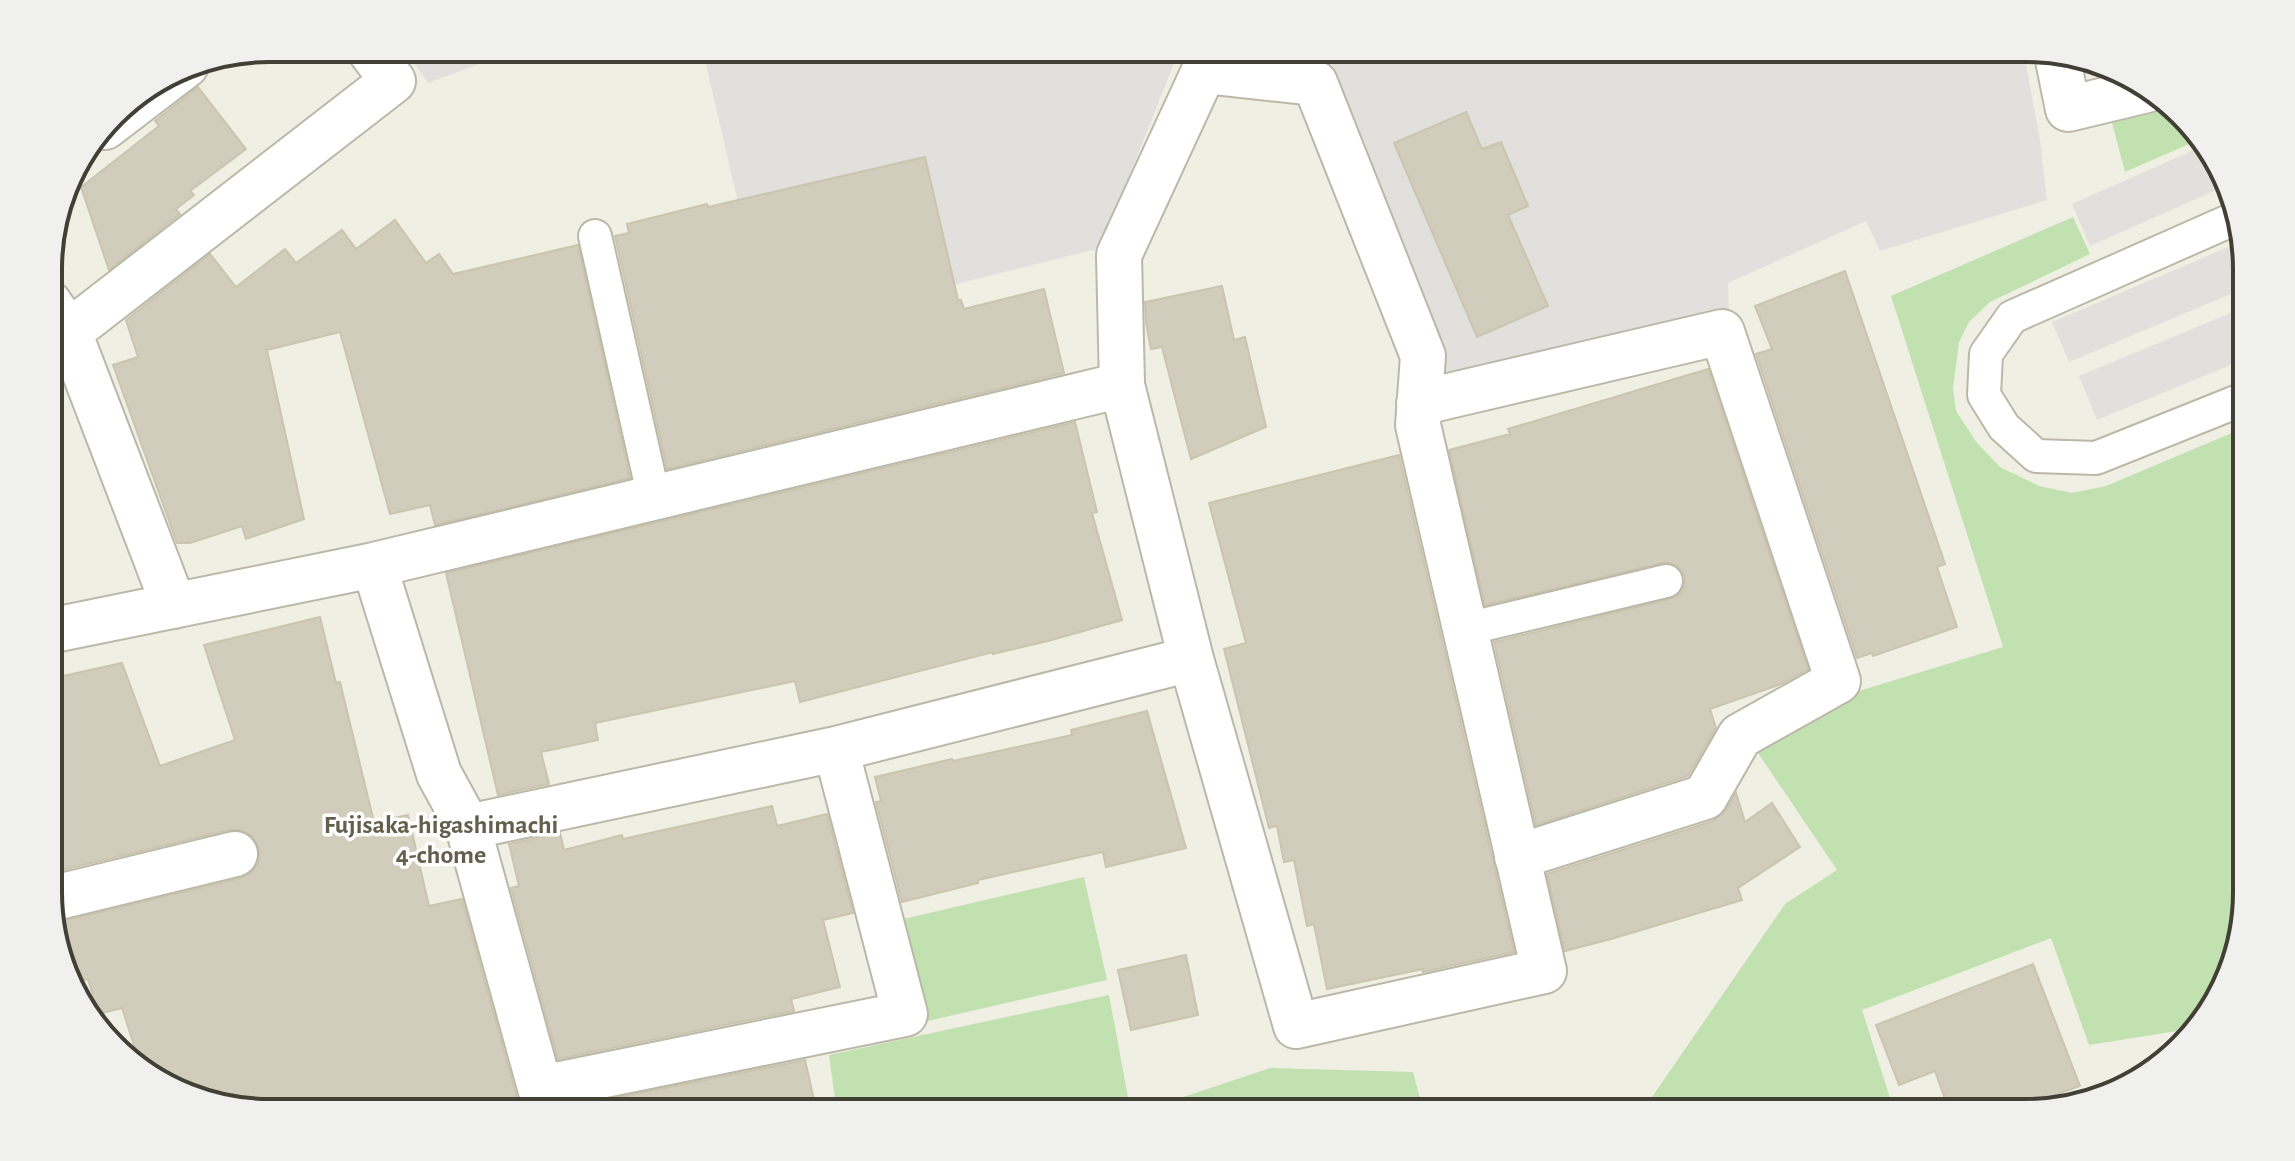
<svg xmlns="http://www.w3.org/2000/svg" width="2295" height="1161" viewBox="0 0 2295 1161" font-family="'Alegreya Sans',sans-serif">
	<rect width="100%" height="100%" fill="#f0efe4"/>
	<path fill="#c2e1b0" d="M 2170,109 L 2202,135 L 2203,138 L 2125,172 L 2112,123 Z
		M 2073,217 L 2090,254 L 1990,302 L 1969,322 L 1959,342 L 1953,388 L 1956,411 L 1977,443 L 2000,467 L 2039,486 L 2072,493 L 2106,486 L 2246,427 L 2247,892 L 2224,989 L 2190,1029 L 2089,1045 L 2051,938 L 1862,1010 L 1891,1101 L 1861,1113 L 1641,1113 L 1785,904 L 1837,870 L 1756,750 L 1862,690 L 2003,647 L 1891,296 Z
		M 1084,877 L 1107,980 L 919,1023 L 895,921 Z
		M 1109,995 L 1131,1113 L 837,1113 L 829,1055 Z
		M 1270,1068 L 1413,1072 L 1424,1113 L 1135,1113 Z"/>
	<path fill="#e1e0dc" d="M 403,48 L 523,48 L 428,83 Z
		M 738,48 L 1180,48 L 1101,248 L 768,331 L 704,56 Z
		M 1269,48 L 2023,48 L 2040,140 L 2047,200 L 1880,251 L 1866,221 L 1728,283 L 1729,309 L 1441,381 L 1443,350 L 1328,53 L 1274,59 Z
		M 2205,145 L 2223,187 L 2090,246 L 2072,204 Z
		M 2245,240 L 2245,288 L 2069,362 L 2052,322 Z
		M 2245,307 L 2245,359 L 2097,420 L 2079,376 Z"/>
	<path fill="#d1ccbb" stroke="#cbc5af" stroke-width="2" d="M 198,87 L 246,149 L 190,191 L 194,195 L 176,209 L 180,214 L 109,270 L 81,187 L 159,126 L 155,121 Z
		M 1466,112 L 1482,149 L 1501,142 L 1528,206 L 1508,215 L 1548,306 L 1477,337 L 1394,143 Z
		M 925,157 L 958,300 L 961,300 L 964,309 L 1044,289 L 1064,373 L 667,469 L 615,236 L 629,233 L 627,224 L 707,204 L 708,207 Z
		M 395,220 L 426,263 L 439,254 L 453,274 L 578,245 L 630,478 L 435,525 L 430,505 L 390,514 L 340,332 L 267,350 L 304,519 L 246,539 L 242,526 L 190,543 L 177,543 L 113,365 L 138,357 L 126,320 L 210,254 L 236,287 L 285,249 L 296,263 L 342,230 L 356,249 Z
		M 1845,271 L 1945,564 L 1937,567 L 1957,627 L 1873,656 L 1872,653 L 1857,658 L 1756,354 L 1772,349 L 1755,306 Z
		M 1222,286 L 1234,340 L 1245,337 L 1266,427 L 1191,459 L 1162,347 L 1151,349 L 1146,323 L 1145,302 Z
		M 1708,369 L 1808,669 L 1781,684 L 1710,709 L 1716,728 L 1688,776 L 1536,825 L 1494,642 L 1670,599 L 1680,594 L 1684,587 L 1685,577 L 1679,567 L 1671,563 L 1662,563 L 1485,605 L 1449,450 L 1510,434 L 1508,429 Z
		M 1075,422 L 1097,512 L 1092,513 L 1122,620 L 1048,641 L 993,654 L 993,652 L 800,702 L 795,681 L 595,723 L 598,740 L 541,752 L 549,784 L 498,795 L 446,573 Z
		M 1399,455 L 1514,952 L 1423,972 L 1423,969 L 1327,989 L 1314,924 L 1307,926 L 1294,860 L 1284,862 L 1277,826 L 1269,828 L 1224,649 L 1246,643 L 1209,503 Z
		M 320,617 L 336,683 L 340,682 L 374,822 L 408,815 L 429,906 L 462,899 L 521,1113 L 269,1113 L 172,1090 L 140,1064 L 122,1008 L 98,1014 L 88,979 L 76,983 L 63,952 L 55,923 L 241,878 L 253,871 L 259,860 L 259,849 L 252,836 L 241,830 L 229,830 L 50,873 L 50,752 L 61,749 L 49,694 L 49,679 L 122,663 L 160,766 L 235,740 L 204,645 Z
		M 1147,711 L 1186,848 L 1106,867 L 1103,852 L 978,880 L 978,883 L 902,902 L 876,802 L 881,801 L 875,777 L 952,759 L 953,761 L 1072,735 L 1071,730 Z
		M 1736,793 L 1745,822 L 1772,803 L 1800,847 L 1738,888 L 1742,900 L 1611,939 L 1565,951 L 1547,874 L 1713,821 L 1727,809 Z
		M 772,806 L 777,826 L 827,814 L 853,913 L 823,920 L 840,987 L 791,999 L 794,1011 L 558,1059 L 511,888 L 519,886 L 509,844 L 560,833 L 564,850 L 622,835 L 623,839 Z
		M 1186,955 L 1198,1015 L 1131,1030 L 1118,970 Z
		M 2033,964 L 2080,1086 L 2006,1113 L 1950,1113 L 1935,1071 L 1899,1085 L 1876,1025 Z
		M 805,1060 L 817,1113 L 571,1113 L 571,1107 Z"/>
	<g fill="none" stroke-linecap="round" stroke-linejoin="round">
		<g stroke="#bbb8a8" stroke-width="36">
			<path id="service" d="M 2236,218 L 2012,317 L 1986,354 L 1984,395 L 2004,427 L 2036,456 L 2096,458 L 2246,398
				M 595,236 L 654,498
				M 1466,629 L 1666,581"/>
		</g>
		<g stroke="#bbb8a8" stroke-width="48">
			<path id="minor" d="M 2057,55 L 2068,109 L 2147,90
				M 1204,71 L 1315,83 L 1423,356 L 1418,425 L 1544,971 L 1296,1026 L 1191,659 L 1122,385 L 1119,255 L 1204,71 L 1213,48
				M 105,127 L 186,65
				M 49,303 L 69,332 L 174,606
				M 69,332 L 393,81 L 368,48
				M 1419,403 L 1722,332 L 1838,681 L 1740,736 L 1705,797 L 1517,857
				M 374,565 L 439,774 L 468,827 L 547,1113
				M 49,631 L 374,565 L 1122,385
				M 468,827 L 836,749 L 1191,659
				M 50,899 L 235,854
				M 541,1088 L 905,1014 L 836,749"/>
		</g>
		<use href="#service" stroke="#fff" stroke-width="32"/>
		<use href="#minor" stroke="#fff" stroke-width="44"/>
	</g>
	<g text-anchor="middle" stroke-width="7" stroke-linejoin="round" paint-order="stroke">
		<g font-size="26" font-weight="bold" fill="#635f4d" stroke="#fff">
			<text x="441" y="833">Fujisaka-higashimachi<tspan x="441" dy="30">4-chome</tspan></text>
		</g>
	</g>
	<path d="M0 0H2295V1161H0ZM269 62H2026A207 207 0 0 1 2233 269V892A207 207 0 0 1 2026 1099H269A207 207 0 0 1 62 892V269A207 207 0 0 1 269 62Z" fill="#f0f0ef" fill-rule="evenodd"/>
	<path fill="none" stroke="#423f35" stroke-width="4" d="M269 62H2026A207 207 0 0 1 2233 269V892A207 207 0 0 1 2026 1099H269A207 207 0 0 1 62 892V269A207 207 0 0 1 269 62Z"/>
</svg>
